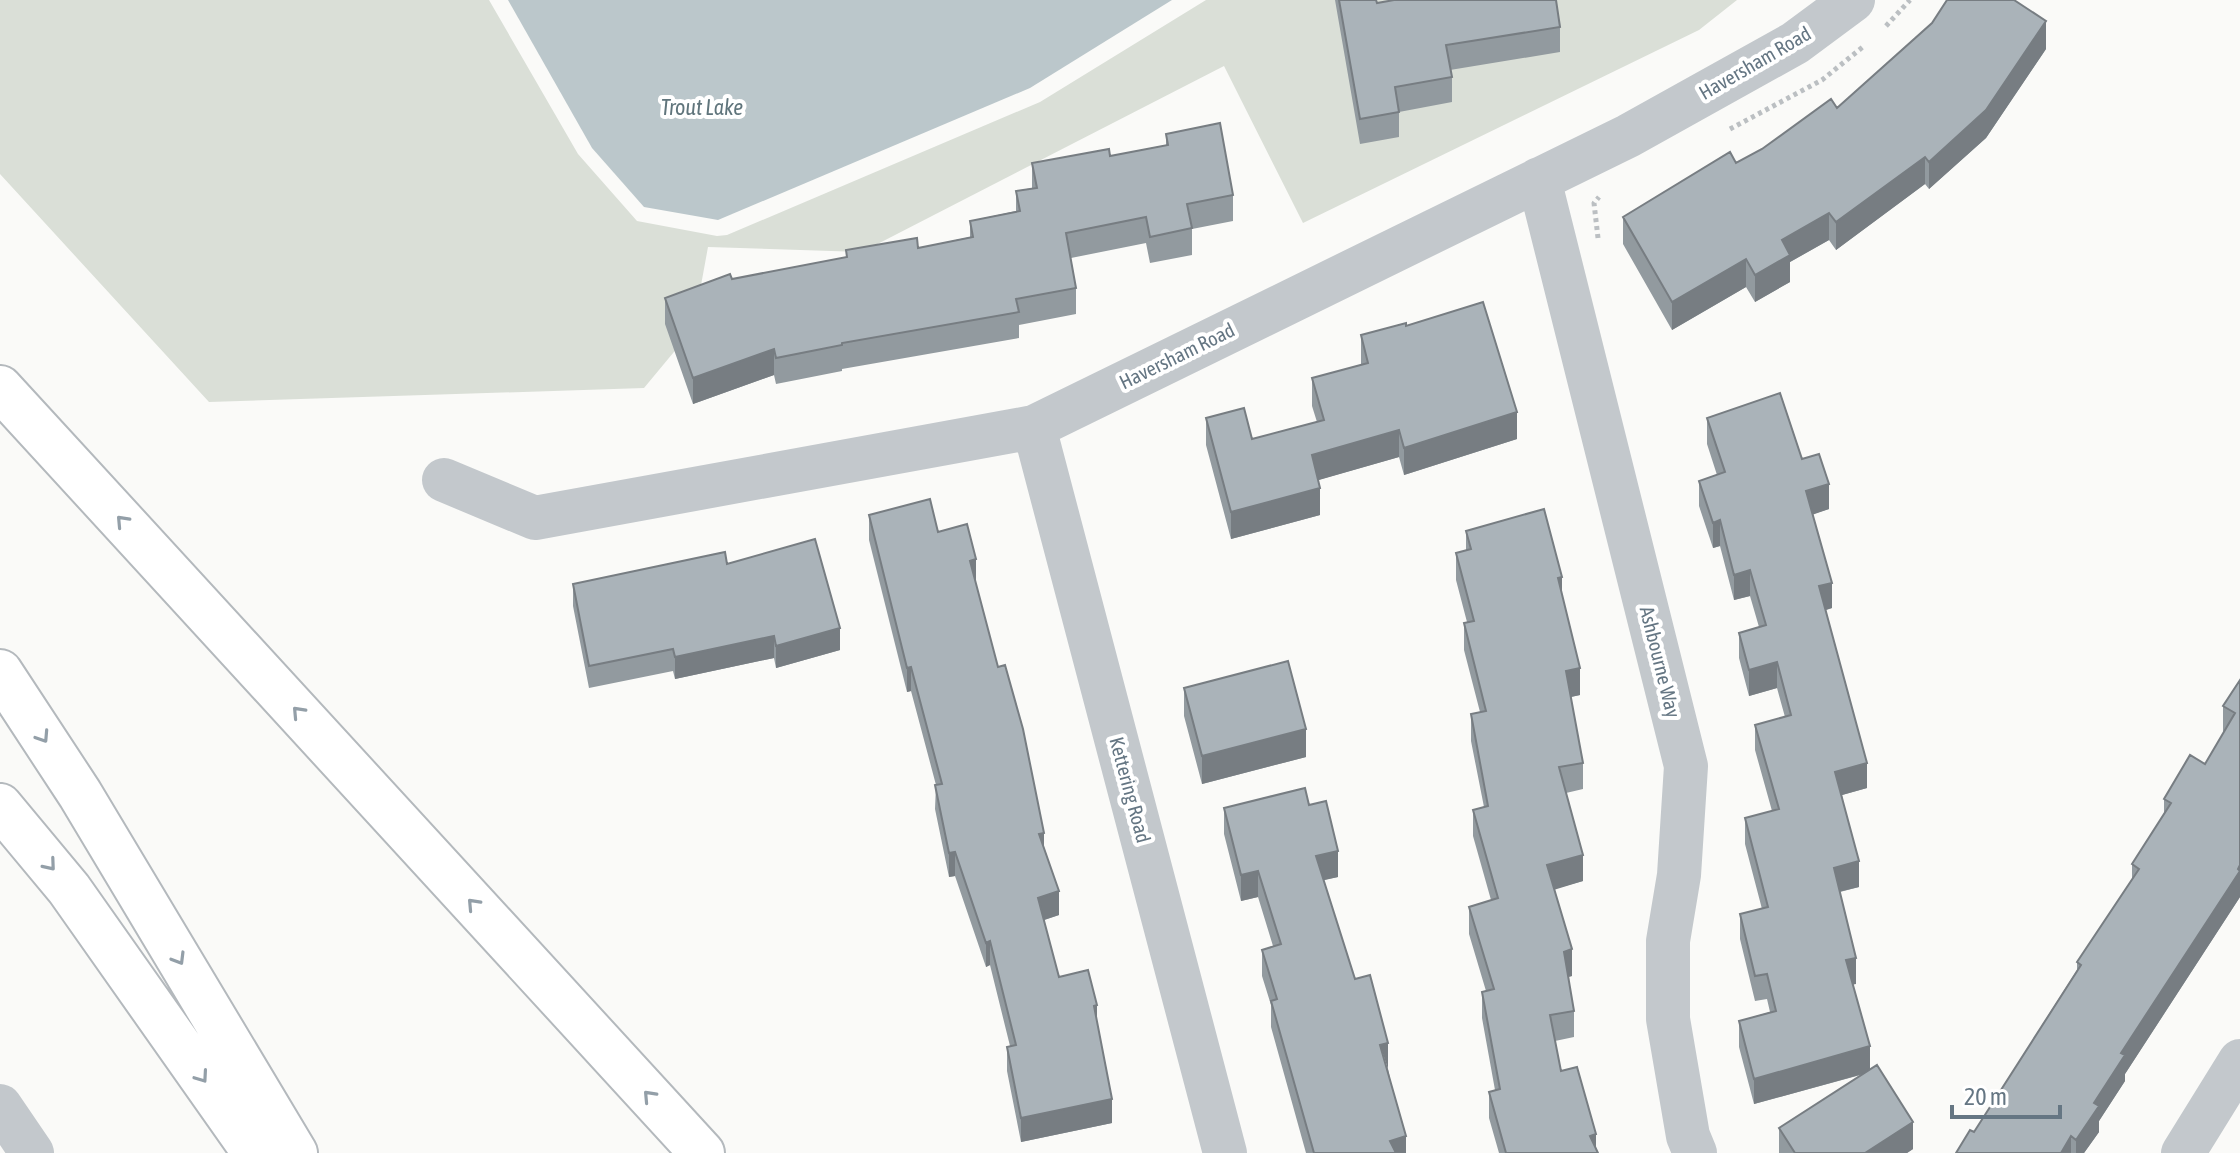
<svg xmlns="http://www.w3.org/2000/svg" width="2240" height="1153" viewBox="0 0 2240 1153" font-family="'Asap Condensed',sans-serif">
	<rect width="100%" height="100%" fill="#fafaf8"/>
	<path fill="#dadfd7" d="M 0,0 L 489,0 L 578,154 L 637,221 L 717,236 L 727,235 L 1040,102 L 1206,0 L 1737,0 L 1699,30 L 1303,223 L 1224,66 L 862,252 L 708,247 L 693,329 L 644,388 L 209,402 L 0,174 Z"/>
	<path fill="#bbc7cb" d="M 508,0 L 1172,0 L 1030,88 L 718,220 L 644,207 L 592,148 Z"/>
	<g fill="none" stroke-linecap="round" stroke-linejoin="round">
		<g stroke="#b4b9bd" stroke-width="48">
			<path id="highway" d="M 0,388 L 702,1153
				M 0,672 L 80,794 L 295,1153
				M 0,806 L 69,889 L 255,1153"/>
		</g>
		<path stroke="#bbbfc2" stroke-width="5" stroke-dasharray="4 4" stroke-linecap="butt" d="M 1886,26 L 1910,0
			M 1730,129 L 1822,80 L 1864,46
			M 1598,238 L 1594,203 L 1599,197"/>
		<path stroke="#c3c8cc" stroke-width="44" d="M 1539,179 L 1686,766 L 1679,875 L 1668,941 L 1668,1019 L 1688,1136 L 1695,1153
			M 1034,427 L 1225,1153
			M 444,480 L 535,518 L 1034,427 L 1628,136 L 1795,43 L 1853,0
			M 0,1106 L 32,1153
			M 2183,1153 L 2240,1061"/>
		<use href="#highway" stroke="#fff" stroke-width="44"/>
	</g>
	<path fill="#929a9f" d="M 1335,0 L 1376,0 L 1377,3 L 1560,27 L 1560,52 L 1450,70 L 1452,77 L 1452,102 L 1399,112 L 1399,137 L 1360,144 Z
		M 2046,49 L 1986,138 L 1929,189 L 1925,184 L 1836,250 L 1829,240 L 1790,262 L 1790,282 L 1755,302 L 1746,287 L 1672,330 L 1623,244 L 1623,217 L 1736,163 L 1837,108 Z
		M 1166,134 L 1233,195 L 1233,221 L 1192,229 L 1192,255 L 1150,263 L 1146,243 L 1071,258 L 1076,288 L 1076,314 L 1019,325 L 1019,338 L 842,369 L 842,371 L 776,384 L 774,375 L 693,404 L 665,324 L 665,298 L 732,279 L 846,257 L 846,250 L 918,248 L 970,237 L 970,221 L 1016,211 L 1016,191 L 1032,188 L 1032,163 L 1110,156 L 1166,145 Z
		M 1406,326 L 1517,439 L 1404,475 L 1399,457 L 1318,480 L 1320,515 L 1231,539 L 1206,445 L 1206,418 L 1252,439 L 1317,422 L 1312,406 L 1312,378 L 1361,365 L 1361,335 Z
		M 1707,418 L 1802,459 L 1829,509 L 1813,514 L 1832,608 L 1826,610 L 1867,788 L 1842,795 L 1859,887 L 1840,892 L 1856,984 L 1853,984 L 1870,1070 L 1913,1149 L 1907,1153 L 1779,1153 L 1779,1128 L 1864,1074 L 1754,1104 L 1739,1047 L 1739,1021 L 1770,1012 L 1767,999 L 1755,1001 L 1740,939 L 1740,914 L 1762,909 L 1745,844 L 1745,818 L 1772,811 L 1755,750 L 1755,725 L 1785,717 L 1777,688 L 1749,696 L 1739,658 L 1739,633 L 1759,627 L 1750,596 L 1734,600 L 1720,546 L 1713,548 L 1699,506 L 1699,481 L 1717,475 L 1707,444 Z
		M 869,515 L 938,532 L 976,583 L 1044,847 L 1059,915 L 1044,920 L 1059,977 L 1097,1024 L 1112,1123 L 1021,1142 L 1007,1071 L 1007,1047 L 1010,1046 L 990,965 L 986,967 L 955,876 L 949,877 L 935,809 L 936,785 L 911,691 L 907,692 L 869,540 Z
		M 1466,531 L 1562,595 L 1580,695 L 1571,697 L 1583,763 L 1583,789 L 1566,793 L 1583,881 L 1554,889 L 1572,976 L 1568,977 L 1574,1011 L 1574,1037 L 1555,1041 L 1561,1071 L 1598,1153 L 1499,1153 L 1489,1118 L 1489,1092 L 1495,1090 L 1482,1018 L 1482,992 L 1486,991 L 1469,934 L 1469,907 L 1491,900 L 1473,836 L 1473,810 L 1484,807 L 1471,741 L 1471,714 L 1480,712 L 1464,650 L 1464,623 L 1467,622 L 1456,580 L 1456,553 L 1466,550 Z
		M 727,564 L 840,650 L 776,668 L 774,658 L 675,679 L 673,671 L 589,688 L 573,606 L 573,584 Z
		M 2240,680 L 2240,897 L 2125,1074 L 2125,1081 L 2099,1121 L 2099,1132 L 2084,1153 L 1956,1153 L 1974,1132 L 2077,970 L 2077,962 L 2132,880 L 2132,864 L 2164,814 L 2164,799 L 2205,764 L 2224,732 L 2223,732 L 2223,706 Z
		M 1184,688 L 1306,757 L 1202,784 L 1184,716 Z
		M 1309,805 L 1338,877 L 1323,880 L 1355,979 L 1388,1069 L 1406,1153 L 1306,1153 L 1271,1027 L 1271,1005 L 1262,976 L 1262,950 L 1273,946 L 1258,897 L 1241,901 L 1224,834 L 1224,808 Z"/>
	<path fill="#777d82" d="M 2046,21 L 2046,49 L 1986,138 L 1929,189 L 1929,162 Z
		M 1925,157 L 1925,184 L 1836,250 L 1836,222 Z
		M 1829,213 L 1829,240 L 1790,262 L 1790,282 L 1755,302 L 1755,275 L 1782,240 Z
		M 1746,259 L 1746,287 L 1672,330 L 1672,302 Z
		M 774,349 L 774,375 L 693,404 L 693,378 Z
		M 1517,412 L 1517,439 L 1404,475 L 1404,448 Z
		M 1399,430 L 1399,457 L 1312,482 L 1312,455 Z
		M 1829,484 L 1829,509 L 1806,517 L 1806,491 Z
		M 1320,488 L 1320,515 L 1231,539 L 1231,512 Z
		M 1720,520 L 1720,546 L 1713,548 L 1713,523 Z
		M 976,559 L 976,583 L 970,561 Z
		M 1750,570 L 1750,596 L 1734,600 L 1734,575 Z
		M 1562,577 L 1562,604 L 1558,578 Z
		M 1832,583 L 1832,608 L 1819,612 L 1819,586 Z
		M 840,628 L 840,650 L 776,668 L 776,646 Z
		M 774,636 L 774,658 L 675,679 L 675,657 Z
		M 1777,662 L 1777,688 L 1749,696 L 1749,670 Z
		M 911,667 L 911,691 L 907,692 L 907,668 Z
		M 1580,668 L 1580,695 L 1566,698 L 1566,671 Z
		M 1306,729 L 1306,757 L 1202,784 L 1202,756 Z
		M 1867,763 L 1867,788 L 1835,797 L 1835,772 Z
		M 1044,833 L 1044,857 L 1039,834 Z
		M 1338,851 L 1338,877 L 1316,882 L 1316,856 Z
		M 955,852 L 955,876 L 949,877 L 949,853 Z
		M 1583,855 L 1583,881 L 1547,892 L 1547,865 Z
		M 1859,861 L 1859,887 L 1834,893 L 1834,868 Z
		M 2240,865 L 2240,897 L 2125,1074 L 2125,1081 L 2099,1121 L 2099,1132 L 2084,1153 L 2076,1153 L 2076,1140 L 2094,1103 L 2121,1053 Z
		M 1258,871 L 1258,897 L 1241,901 L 1241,875 Z
		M 1059,891 L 1059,915 L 1038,922 L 1038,898 Z
		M 990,941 L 990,965 L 986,967 L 986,943 Z
		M 1572,949 L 1572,976 L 1564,978 L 1564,952 Z
		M 1856,958 L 1856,984 L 1846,986 L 1846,960 Z
		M 1097,1005 L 1097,1029 L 1094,1006 Z
		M 1388,1043 L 1388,1069 L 1380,1045 Z
		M 1870,1046 L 1870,1072 L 1754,1104 L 1754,1079 Z
		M 1112,1099 L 1112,1123 L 1021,1142 L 1021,1118 Z
		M 1913,1122 L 1913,1149 L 1907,1153 L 1865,1153 Z
		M 1596,1134 L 1596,1153 L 1590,1136 Z
		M 1406,1136 L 1406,1153 L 1390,1153 L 1390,1141 Z
		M 2071,1136 L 2071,1153 L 2061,1153 Z"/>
	<path fill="#aab3b9" stroke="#777d82" stroke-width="2" d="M 1339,0 L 1376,0 L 1377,3 L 1394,0 L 1556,0 L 1560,27 L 1446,45 L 1452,77 L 1395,87 L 1399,112 L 1360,119 Z
		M 1947,0 L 2014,0 L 2046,21 L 1986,110 L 1929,162 L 1925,157 L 1836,222 L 1829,213 L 1782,240 L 1790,255 L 1755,275 L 1746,259 L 1672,302 L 1623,217 L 1730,152 L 1736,163 L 1762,149 L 1831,99 L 1837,108 L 1932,23 Z
		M 1220,123 L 1233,195 L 1187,204 L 1192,228 L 1150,237 L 1146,217 L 1066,233 L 1076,288 L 1016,299 L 1019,312 L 842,343 L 842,345 L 776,358 L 774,349 L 693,378 L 665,298 L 730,274 L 732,279 L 847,257 L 846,250 L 917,238 L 918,248 L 973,237 L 970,221 L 1020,211 L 1016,191 L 1037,188 L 1032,163 L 1109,149 L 1110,156 L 1168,145 L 1166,134 Z
		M 1483,302 L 1517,412 L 1404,448 L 1399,430 L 1312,455 L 1320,488 L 1231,512 L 1206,418 L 1244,408 L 1252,439 L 1324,420 L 1312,378 L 1368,363 L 1361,335 L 1406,323 L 1406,326 Z
		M 1780,393 L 1802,459 L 1819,454 L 1829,484 L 1806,491 L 1832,583 L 1819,586 L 1867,763 L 1835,772 L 1859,861 L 1834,868 L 1856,958 L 1846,960 L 1870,1046 L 1754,1079 L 1739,1021 L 1776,1011 L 1767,974 L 1755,976 L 1740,914 L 1768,907 L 1745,818 L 1779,809 L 1755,725 L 1791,715 L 1777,662 L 1749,670 L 1739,633 L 1766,625 L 1750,570 L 1734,575 L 1720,520 L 1713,523 L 1699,481 L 1725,472 L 1707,418 Z
		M 930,499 L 938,532 L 967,524 L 976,559 L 970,561 L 998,667 L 1005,665 L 1023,729 L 1044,833 L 1039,834 L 1059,891 L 1038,898 L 1059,977 L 1088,970 L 1097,1005 L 1094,1006 L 1112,1099 L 1021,1118 L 1007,1047 L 1016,1045 L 990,941 L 986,943 L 955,852 L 949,853 L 935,785 L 942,784 L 911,667 L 907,668 L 869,515 Z
		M 1544,509 L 1562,577 L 1558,578 L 1580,668 L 1566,671 L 1583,763 L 1559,767 L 1583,855 L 1547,865 L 1572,949 L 1564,952 L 1574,1011 L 1550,1015 L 1561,1071 L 1577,1067 L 1596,1134 L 1590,1136 L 1598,1153 L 1506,1153 L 1489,1092 L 1500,1089 L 1482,992 L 1494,989 L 1469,907 L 1498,898 L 1473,810 L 1488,806 L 1471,714 L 1486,711 L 1464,623 L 1474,621 L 1456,553 L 1471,549 L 1466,531 Z
		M 815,539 L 840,628 L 776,646 L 774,636 L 675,657 L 673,649 L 589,666 L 573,584 L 725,552 L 727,564 Z
		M 1288,661 L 1306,729 L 1202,756 L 1184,688 Z
		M 2240,680 L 2240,865 L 2238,869 L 2240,871 L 2121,1053 L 2125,1055 L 2094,1103 L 2099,1106 L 2076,1140 L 2071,1136 L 2061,1153 L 1956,1153 L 1970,1130 L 1974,1132 L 2081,965 L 2077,962 L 2139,869 L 2132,864 L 2171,803 L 2164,799 L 2190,755 L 2205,764 L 2235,713 L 2223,706 Z
		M 1305,788 L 1309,805 L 1326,801 L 1338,851 L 1316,856 L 1355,979 L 1370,975 L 1388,1043 L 1380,1045 L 1406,1136 L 1390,1141 L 1396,1153 L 1314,1153 L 1271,1001 L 1277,999 L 1262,950 L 1281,944 L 1258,871 L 1241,875 L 1224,808 Z
		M 1877,1065 L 1913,1122 L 1865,1153 L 1795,1153 L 1779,1128 Z"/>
	<defs><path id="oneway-chevron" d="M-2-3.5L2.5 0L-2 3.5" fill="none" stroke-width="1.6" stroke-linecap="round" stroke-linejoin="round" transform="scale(2)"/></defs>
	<g stroke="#939fa8">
		<use href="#oneway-chevron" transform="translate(122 521) rotate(-133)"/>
		<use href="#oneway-chevron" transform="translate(298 712) rotate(-133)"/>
		<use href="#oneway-chevron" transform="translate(43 737) rotate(57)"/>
		<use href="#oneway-chevron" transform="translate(50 865) rotate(50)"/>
		<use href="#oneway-chevron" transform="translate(473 904) rotate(-133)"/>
		<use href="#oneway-chevron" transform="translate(179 959) rotate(59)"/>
		<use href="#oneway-chevron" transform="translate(202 1077) rotate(55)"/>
		<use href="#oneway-chevron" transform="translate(649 1096) rotate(-133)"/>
	</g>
	<g text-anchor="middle" stroke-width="8" stroke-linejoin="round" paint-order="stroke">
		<g font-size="20" fill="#657683" stroke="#fff">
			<text transform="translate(1755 63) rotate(-30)" y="7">Haversham Road</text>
			<text transform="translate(1177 356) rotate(-26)" y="7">Haversham Road</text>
			<text transform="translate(1660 662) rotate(76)" y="7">Ashbourne Way</text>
			<text transform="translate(1130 790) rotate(75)" y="7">Kettering Road</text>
		</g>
		<g font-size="22" font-style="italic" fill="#60757c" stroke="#fff">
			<text x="702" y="115">Trout Lake</text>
		</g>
	</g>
	<path d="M1952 1105v12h108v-12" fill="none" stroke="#657683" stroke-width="4"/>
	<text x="1964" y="1105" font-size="24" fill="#657683" stroke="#ffffff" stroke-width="6" paint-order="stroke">20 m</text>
</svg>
